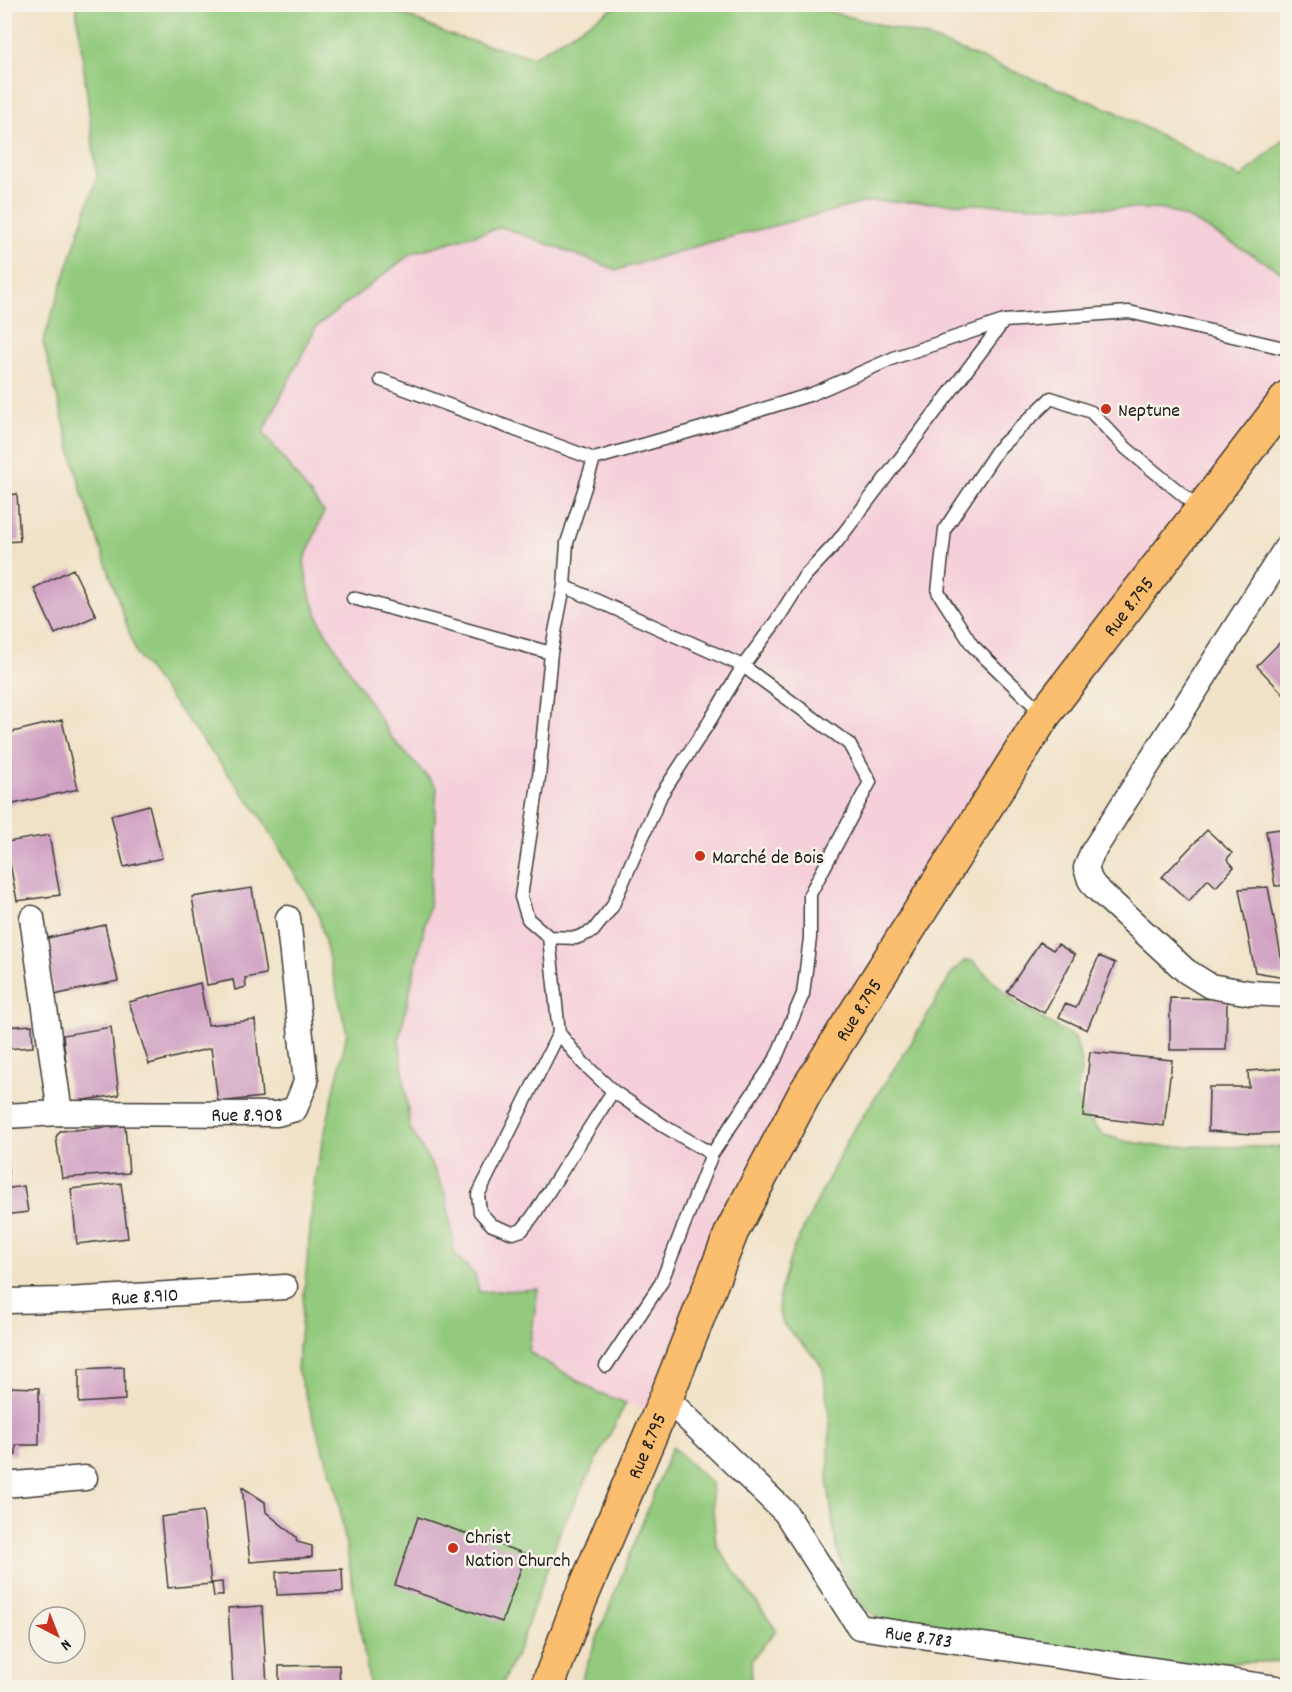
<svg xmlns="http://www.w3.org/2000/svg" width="1292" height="1692" viewBox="0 0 1292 1692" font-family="Dekko,sans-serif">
	<rect width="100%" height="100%" fill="#f7f3e8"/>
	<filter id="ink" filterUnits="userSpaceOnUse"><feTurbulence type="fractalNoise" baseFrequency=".0167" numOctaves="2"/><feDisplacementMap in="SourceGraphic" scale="12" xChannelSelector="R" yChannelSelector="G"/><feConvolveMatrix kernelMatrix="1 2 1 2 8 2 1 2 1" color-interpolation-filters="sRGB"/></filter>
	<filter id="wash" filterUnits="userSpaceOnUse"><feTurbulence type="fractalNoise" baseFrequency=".008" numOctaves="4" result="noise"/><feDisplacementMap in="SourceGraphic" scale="24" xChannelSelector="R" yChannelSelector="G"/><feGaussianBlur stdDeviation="1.35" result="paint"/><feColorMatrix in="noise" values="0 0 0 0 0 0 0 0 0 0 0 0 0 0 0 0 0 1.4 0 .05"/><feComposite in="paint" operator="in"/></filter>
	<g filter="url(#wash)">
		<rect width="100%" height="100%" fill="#f1e2c7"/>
		<path fill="#f5cfda" d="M 871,201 L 1150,209 L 1167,210 L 1192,220 L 1287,275 L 1287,379 L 1206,518 L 1001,805 L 826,1066 L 697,1332 L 665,1417 L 597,1392 L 529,1352 L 479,1293 L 475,1275 L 455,1254 L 446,1195 L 435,1171 L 410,1128 L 399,1039 L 429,907 L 437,787 L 391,737 L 322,626 L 309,592 L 304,561 L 324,512 L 263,432 L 316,327 L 412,253 L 502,227 L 617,270 L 707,243 Z"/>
		<path fill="#93ca7d" stroke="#58734c" stroke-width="1.5" d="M 76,5 L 382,5 L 450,35 L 533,57 L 618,5 L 804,5 L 927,37 L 1114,111 L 1241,178 L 1287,136 L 1287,275 L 1192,220 L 1167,210 L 1150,209 L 871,201 L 707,243 L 617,270 L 502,227 L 412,253 L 316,327 L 263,432 L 324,512 L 304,561 L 309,592 L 322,626 L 391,737 L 437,787 L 429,907 L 399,1039 L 410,1128 L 435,1171 L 446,1195 L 455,1254 L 475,1275 L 479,1292 L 538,1289 L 529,1352 L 597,1392 L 626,1403 L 561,1529 L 519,1649 L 500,1687 L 370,1687 L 337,1492 L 297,1369 L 315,1176 L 347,1033 L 318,913 L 259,814 L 137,655 L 82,493 L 43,342 L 97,177 Z
			M 964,961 L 973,961 L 1017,1004 L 1075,1038 L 1082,1063 L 1077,1096 L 1083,1113 L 1102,1134 L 1124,1141 L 1156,1146 L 1287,1147 L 1287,1661 L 1116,1666 L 887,1626 L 862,1605 L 844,1576 L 835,1538 L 828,1485 L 830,1423 L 823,1369 L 816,1358 L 784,1325 L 778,1309 L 780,1291 L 793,1249 L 851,1134 L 908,1048 L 952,973 Z
			M 672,1447 L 711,1483 L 716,1545 L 776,1630 L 752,1660 L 750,1687 L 578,1687 Z"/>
		<g id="blocks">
			<path fill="#d0a1c2" d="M 17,494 L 20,541 L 4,542 L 4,495 Z
				M 73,569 L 96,616 L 55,634 L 34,588 Z
				M 1288,634 L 1288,695 L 1286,697 L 1257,666 Z
				M 62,720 L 78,789 L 9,805 L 4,788 L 4,734 Z
				M 149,805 L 162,858 L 124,867 L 111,815 Z
				M 1288,828 L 1288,885 L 1275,886 L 1266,831 Z
				M 1207,830 L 1232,853 L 1227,859 L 1234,867 L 1216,887 L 1208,879 L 1189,901 L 1162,877 Z
				M 49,835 L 60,895 L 17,901 L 6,842 Z
				M 1268,887 L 1285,977 L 1255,972 L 1239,889 Z
				M 252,888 L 266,974 L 245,978 L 246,987 L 235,990 L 233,980 L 207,985 L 192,897 Z
				M 105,925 L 118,981 L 54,995 L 43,939 Z
				M 1040,942 L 1053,950 L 1058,944 L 1075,955 L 1044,1013 L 1007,992 Z
				M 1099,956 L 1115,963 L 1087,1030 L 1059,1017 L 1065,1004 L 1076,1008 Z
				M 200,983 L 208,1025 L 255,1020 L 262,1097 L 218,1102 L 211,1048 L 149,1064 L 129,1002 Z
				M 1170,998 L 1227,999 L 1226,1050 L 1170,1050 Z
				M 32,1025 L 33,1047 L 4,1049 L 4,1027 Z
				M 111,1027 L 119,1095 L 70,1102 L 63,1035 Z
				M 1090,1052 L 1172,1060 L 1164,1126 L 1083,1116 Z
				M 1288,1068 L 1288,1132 L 1253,1134 L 1208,1131 L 1209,1087 L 1249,1087 L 1248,1071 Z
				M 125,1126 L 129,1173 L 62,1178 L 56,1137 L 60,1131 Z
				M 4,1140 L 6,1140 L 9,1187 L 4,1187 Z
				M 121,1183 L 128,1238 L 77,1244 L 71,1189 Z
				M 24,1186 L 28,1212 L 4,1215 L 4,1189 Z
				M 124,1367 L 125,1400 L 79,1403 L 79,1369 Z
				M 4,1387 L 39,1388 L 39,1445 L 16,1445 L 16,1455 L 4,1454 Z
				M 242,1487 L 265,1502 L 266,1512 L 296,1537 L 297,1542 L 312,1546 L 312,1557 L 250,1562 Z
				M 203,1511 L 211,1584 L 168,1588 L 161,1517 Z
				M 418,1517 L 526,1554 L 502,1622 L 395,1585 Z
				M 342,1569 L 343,1592 L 277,1595 L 276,1572 Z
				M 222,1582 L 223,1595 L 214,1597 L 212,1583 Z
				M 262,1606 L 267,1684 L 233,1687 L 228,1608 Z
				M 339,1665 L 340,1688 L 279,1688 L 279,1666 Z"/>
		</g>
	</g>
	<g filter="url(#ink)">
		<use href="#blocks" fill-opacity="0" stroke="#3c3a36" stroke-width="1.5"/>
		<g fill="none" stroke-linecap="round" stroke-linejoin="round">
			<g stroke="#3c3a36" stroke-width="15">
				<path id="lane" d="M 1004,321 L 837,542 L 804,577 L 777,620 L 743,666 L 706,727 L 661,795 L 612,907 L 593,931 L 576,938 L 549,937 L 528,919 L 521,897 L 539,777 L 551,653 L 564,586 L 567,543 L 594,459 L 705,427 L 812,394 L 896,357 L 1004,321 L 1129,312 L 1288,349
					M 381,380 L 594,459
					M 564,586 L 743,666 L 849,744 L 870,782 L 810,894 L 810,938 L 803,994 L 775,1060 L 712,1154 L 661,1283 L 606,1366
					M 353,598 L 551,653
					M 1043,714 L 972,645 L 938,592 L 945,529 L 998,449 L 1051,398 L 1091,412 L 1127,449 L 1200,509
					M 549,937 L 559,1033 L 583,1063 L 613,1091 L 667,1128 L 712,1154
					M 559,1033 L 478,1195 L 480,1212 L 492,1225 L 513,1233 L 522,1230 L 533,1216 L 613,1091"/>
			</g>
			<g stroke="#3c3a36" stroke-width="27">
				<g id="street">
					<path d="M 1288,545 L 1092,853 L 1086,868 L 1090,880 L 1095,887 L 1186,971 L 1210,986 L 1250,993 L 1288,995"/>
					<path d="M 32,918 L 60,1113"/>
					<path id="s1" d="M 4,1116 L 60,1113 L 277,1114 L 295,1109 L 306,1082 L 288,918"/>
					<path id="s2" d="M 4,1301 L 68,1300 L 285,1287"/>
					<path id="s3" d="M 666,1398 L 785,1512 L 859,1627 L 1277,1688"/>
					<path d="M 4,1485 L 85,1478"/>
				</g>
			</g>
			<g stroke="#3c3a36" stroke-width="36">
				<g id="highway">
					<path id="s4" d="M 547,1688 L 578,1605 L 666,1398 L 732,1231 L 805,1093 L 1044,715 L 1288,397"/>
				</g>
			</g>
			<use href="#lane" stroke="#fff" stroke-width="12"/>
			<use href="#street" stroke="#fff" stroke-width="24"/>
			<use href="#highway" stroke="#fbbd6e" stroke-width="33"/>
		</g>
	</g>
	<g fill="#c8321e" stroke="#f7f3e8" stroke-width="2">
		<circle cx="1106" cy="409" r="6"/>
		<circle cx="700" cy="856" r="6"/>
		<circle cx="453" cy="1548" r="6"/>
	</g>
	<g text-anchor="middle" stroke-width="5" stroke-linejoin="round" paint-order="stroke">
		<g font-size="20" fill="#1c1c1c" stroke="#f7f3e8" text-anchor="start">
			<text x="1118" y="416">Neptune</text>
			<text x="712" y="863">Marché de Bois</text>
			<text x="465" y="1543">Christ<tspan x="465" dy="23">Nation Church</tspan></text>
		</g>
		<g font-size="20" fill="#1c1c1c" stroke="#f7f3e8">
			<text dy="7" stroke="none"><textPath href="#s4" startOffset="1234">Rue 8.795</textPath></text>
			<text dy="7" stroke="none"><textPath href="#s4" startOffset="748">Rue 8.795</textPath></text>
			<text dy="7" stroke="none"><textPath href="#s1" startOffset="243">Rue 8.908</textPath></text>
			<text dy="7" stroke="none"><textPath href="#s2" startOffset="141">Rue 8.910</textPath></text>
			<text dy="7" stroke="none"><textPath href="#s4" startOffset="262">Rue 8.795</textPath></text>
			<text dy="7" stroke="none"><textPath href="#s3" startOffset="362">Rue 8.783</textPath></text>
		</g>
	</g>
	<rect width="1292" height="1692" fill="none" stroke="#f7f3e8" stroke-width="24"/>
	<g transform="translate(57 1635) rotate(138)"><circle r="28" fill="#f7f3e8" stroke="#9f9d96" stroke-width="1.5"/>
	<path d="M0-4.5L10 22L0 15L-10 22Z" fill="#c8321e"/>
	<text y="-9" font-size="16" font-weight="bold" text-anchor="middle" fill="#1c1c1c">N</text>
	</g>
</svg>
